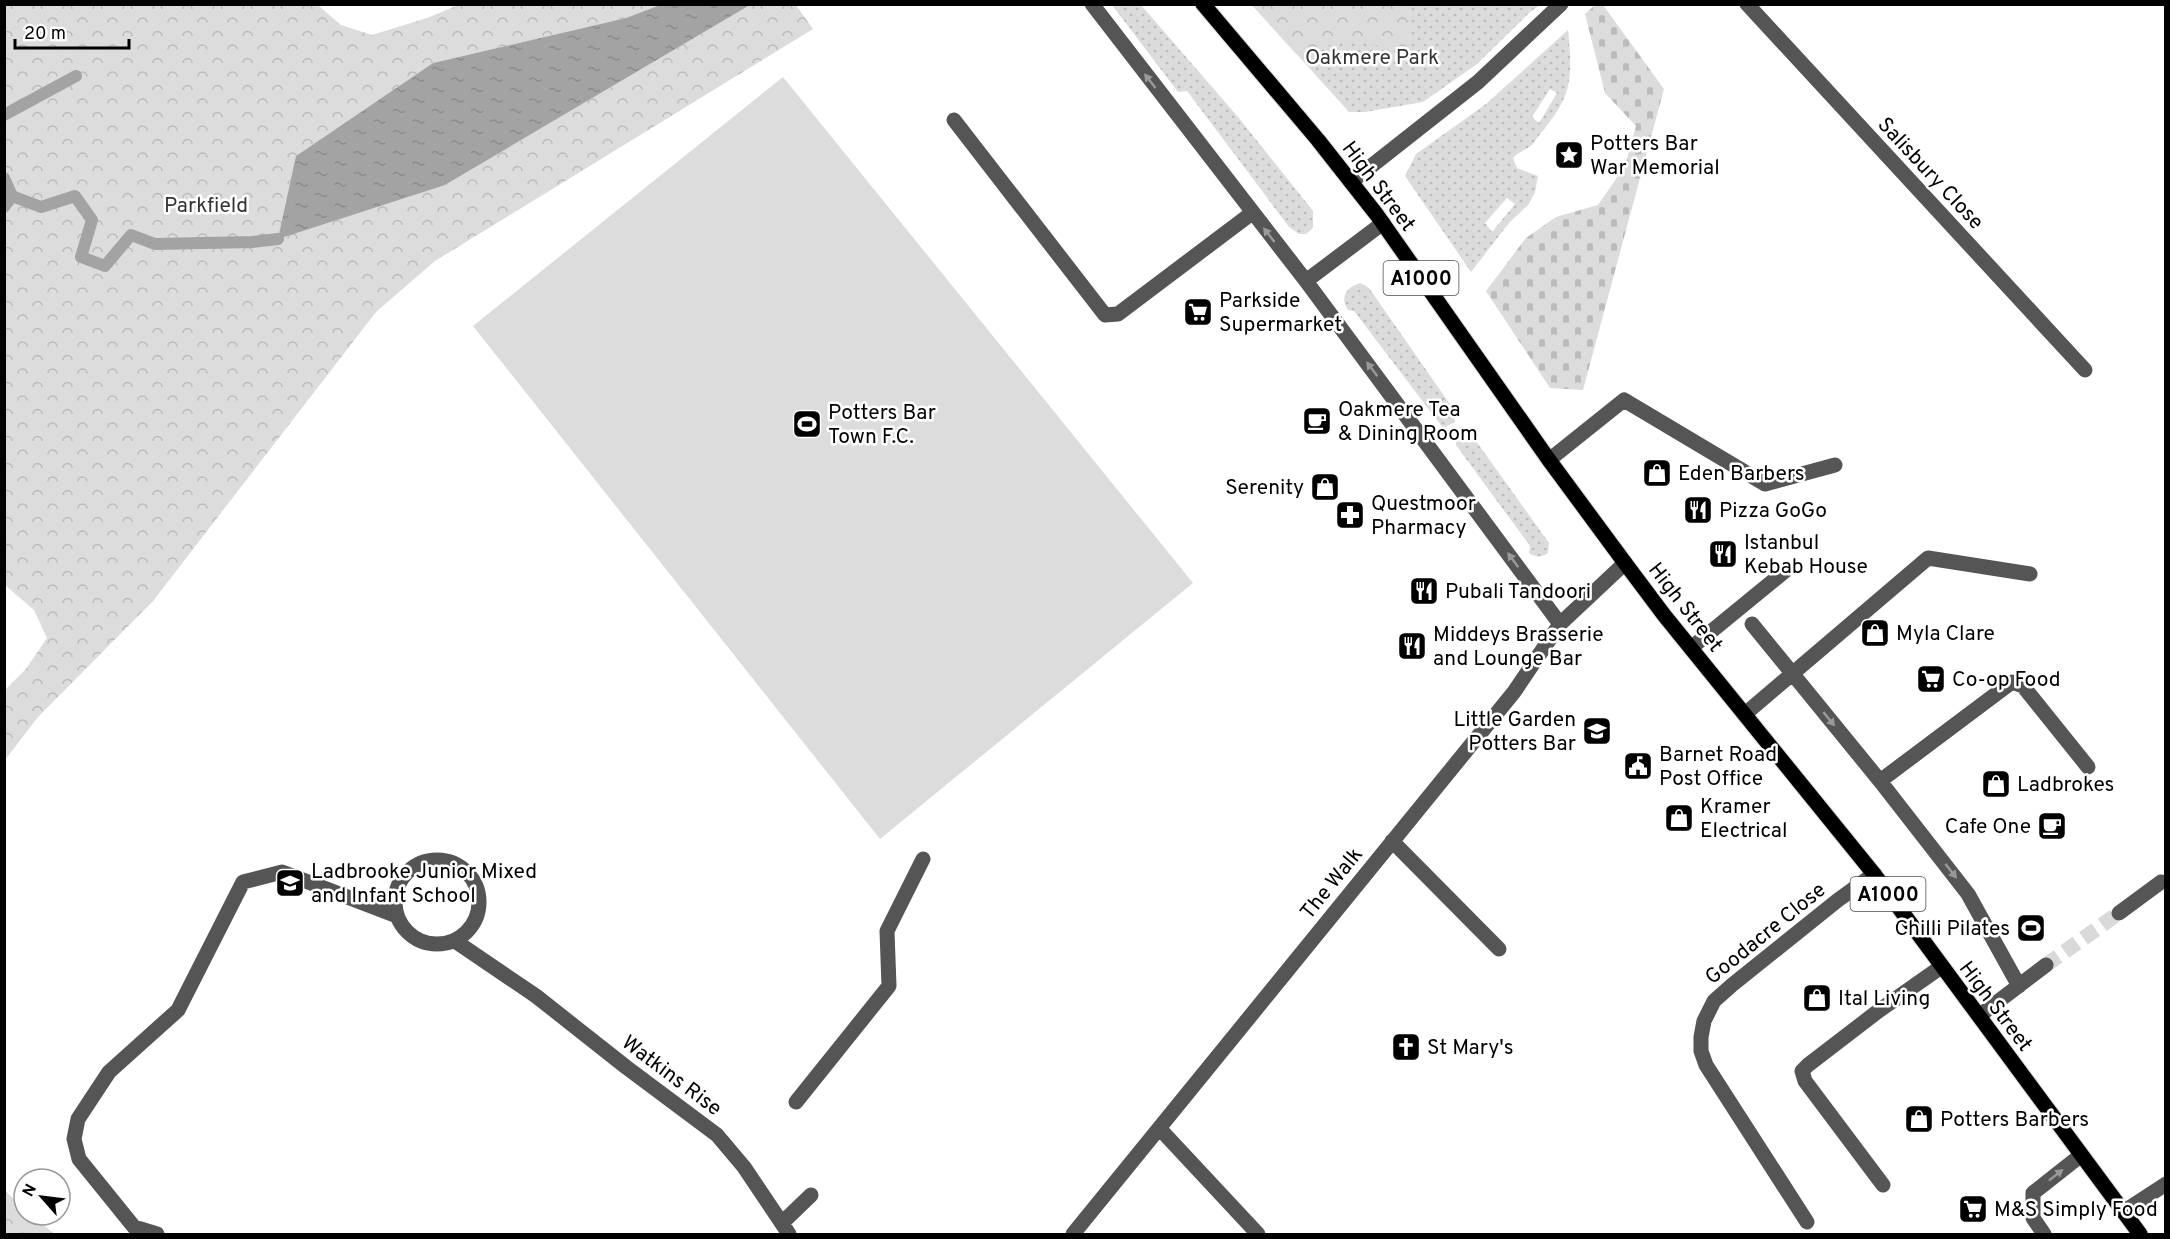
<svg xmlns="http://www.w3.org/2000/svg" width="2170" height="1239" viewBox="0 0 2170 1239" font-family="Overpass,sans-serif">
	<defs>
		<pattern id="grass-dots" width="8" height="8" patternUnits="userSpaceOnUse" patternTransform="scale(1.5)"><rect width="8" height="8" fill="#dcdcdc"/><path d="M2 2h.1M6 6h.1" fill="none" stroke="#bbb" stroke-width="1.8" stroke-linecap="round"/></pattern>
		<pattern id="forest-crowns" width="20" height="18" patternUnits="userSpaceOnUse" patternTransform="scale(1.5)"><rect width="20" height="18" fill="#dcdcdc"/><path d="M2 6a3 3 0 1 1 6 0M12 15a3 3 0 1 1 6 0" fill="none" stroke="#bbb"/></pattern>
		<pattern id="cemetery-stones" width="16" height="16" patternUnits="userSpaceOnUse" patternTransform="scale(1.5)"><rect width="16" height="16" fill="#dcdcdc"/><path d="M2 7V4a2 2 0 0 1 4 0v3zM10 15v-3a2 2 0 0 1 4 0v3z" fill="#bbb"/></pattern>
		<pattern id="water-ripples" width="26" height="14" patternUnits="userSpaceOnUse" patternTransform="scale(1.5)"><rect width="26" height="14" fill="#a3a3a3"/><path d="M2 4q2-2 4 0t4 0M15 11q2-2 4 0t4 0" fill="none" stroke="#8b8b8b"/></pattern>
	</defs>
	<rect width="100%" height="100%" fill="#fff"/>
	<path fill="url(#grass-dots)" fill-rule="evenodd" d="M 1112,5 L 1141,5 L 1238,117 L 1313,211 L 1313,228 L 1306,234 L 1299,234 L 1289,227 L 1187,91 L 1178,92 Z
		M 1252,5 L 1540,5 L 1530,12 L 1477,64 L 1423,102 L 1365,112 L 1349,112 Z
		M 1568,30 C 1570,52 1573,75 1565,96 C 1558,114 1543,129 1533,144 C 1527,150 1519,151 1513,158 L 1517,168 L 1538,176 L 1535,192 L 1529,204 L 1509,223 L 1471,272 L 1405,176 L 1416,154 L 1486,104 ZM 1550,89 L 1557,93 L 1539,123 L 1532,117 ZM 1507,198 L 1515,204 L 1492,232 L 1485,223 Z
		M 1360,283 L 1369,288 L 1454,410 L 1455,422 L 1443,428 L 1354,311 L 1348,310 C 1339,297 1347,287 1360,283 Z
		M 1463,437 L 1476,441 L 1549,543 L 1548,553 C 1542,557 1536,558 1529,553 L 1530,546 L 1456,445 L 1456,440 Z"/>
	<path fill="url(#forest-crowns)" d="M 5,5 L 318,5 L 341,25 L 372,35 L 427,18 L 458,5 L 663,5 L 626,18 L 433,63 L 296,156 L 445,185 L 750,5 L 796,5 L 813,29 L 435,261 L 376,312 L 153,601 L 38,717 L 5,760 L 5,690 L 26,669 L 47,638 L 34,610 L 5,585 Z
		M 1252,5 L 1412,5 L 1412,57 C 1369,38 1340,39 1296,54 Z
		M 5,1191 L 24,1208 L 24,1215 L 32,1215 L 54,1234 L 5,1234 Z"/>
	<path fill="url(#cemetery-stones)" d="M 1595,5 L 1603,5 L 1664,89 L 1583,390 L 1550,388 L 1486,291 L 1526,238 L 1556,217 L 1598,205 L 1625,166 L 1636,126 L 1605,93 L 1585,14 Z"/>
	<path fill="#dcdcdc" d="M 783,77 L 1193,583 L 880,839 L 473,326 Z"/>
	<path fill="url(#water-ripples)" d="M 663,4 L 750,5 L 445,185 L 278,239 L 296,156 L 433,63 L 626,18 Z"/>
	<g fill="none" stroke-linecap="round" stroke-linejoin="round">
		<path stroke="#a3a3a3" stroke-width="12" d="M 4,115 L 76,76
			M 4,178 L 12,196 L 4,207
			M 12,196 L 41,207 L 75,196 L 92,220 L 81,257 L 105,266 L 131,235 L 155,244 L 252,242 L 278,239"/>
		<path stroke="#d9d9d9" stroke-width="15" stroke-dasharray="15 8" stroke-linecap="butt" d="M 2046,965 L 2119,913"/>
		<g stroke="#dbdbdb" stroke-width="17">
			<path id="major" d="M 1203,4 L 1318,140 L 1377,215 L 1549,460 L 1625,563 L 1664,615 L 1874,874 L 2140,1234"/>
		</g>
		<path stroke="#555" stroke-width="15" d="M 1092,4 L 1306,281 L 1560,624
			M 1747,4 L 2085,370
			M 954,120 L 1105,315 L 1118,314 L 1252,213
			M 1351,182 L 1478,82 L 1561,4
			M 1306,281 L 1383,223
			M 1549,460 L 1624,400 L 1765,484 L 1835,465
			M 1752,624 L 1880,781 L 1968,894 L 2019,986
			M 1691,648 L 1785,571
			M 1745,714 L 1928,558 L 2030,574
			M 1880,781 L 2012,682 L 2023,686 L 2088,767
			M 1392,841 L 1499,949
			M395 902a42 42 0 1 1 84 0a42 42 0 1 1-84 0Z
			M 2119,913 L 2161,882
			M 455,941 L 536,996 L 626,1067 L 717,1135 L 744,1167 L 789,1234
			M 1979,1016 L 2046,965
			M 796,1102 L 889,986 L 887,931 L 923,859
			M 1160,1129 L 1258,1234
			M 1883,1185 L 1805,1081 L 1802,1071 L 1808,1065 L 1877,1012 L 1941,967
			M 2123,1212 L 2166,1184
			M 1807,1222 L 1706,1065 L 1701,1051 L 1701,1037 L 1704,1021 L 1714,1001 L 1732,985 L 1838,900 L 1874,874
			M 782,1223 L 811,1195
			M 157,1234 L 134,1227 L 79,1159 L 74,1139 L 78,1119 L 109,1072 L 178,1010 L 243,882 L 282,872 L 397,916
			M 1073,1234 L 1514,692 L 1560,624 L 1625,563
			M 2044,1234 L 2033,1218 L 2033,1193 L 2080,1156"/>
		<use href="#major" stroke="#000" stroke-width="15"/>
	</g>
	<defs><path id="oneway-solid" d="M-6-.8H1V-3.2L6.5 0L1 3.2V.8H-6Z" transform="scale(1.5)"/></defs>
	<g fill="#999">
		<use href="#oneway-solid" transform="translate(1150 81) rotate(-128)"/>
		<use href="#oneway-solid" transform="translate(1269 235) rotate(-128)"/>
		<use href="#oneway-solid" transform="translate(1372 369) rotate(-127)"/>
		<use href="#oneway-solid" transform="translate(1513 560) rotate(-126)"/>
		<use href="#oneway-solid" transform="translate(1829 719) rotate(51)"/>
		<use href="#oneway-solid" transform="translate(1951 871) rotate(52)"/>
		<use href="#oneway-solid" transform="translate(2056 1175) rotate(-38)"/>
	</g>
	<defs>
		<g id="sight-square" transform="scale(1.5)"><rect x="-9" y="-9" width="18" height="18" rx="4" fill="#000" stroke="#fff"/><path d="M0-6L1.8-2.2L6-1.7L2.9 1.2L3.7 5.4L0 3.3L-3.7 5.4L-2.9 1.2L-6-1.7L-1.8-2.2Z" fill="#fff"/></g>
		<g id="supermarket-square" transform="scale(1.5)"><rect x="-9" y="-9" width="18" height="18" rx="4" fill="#000" stroke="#fff"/><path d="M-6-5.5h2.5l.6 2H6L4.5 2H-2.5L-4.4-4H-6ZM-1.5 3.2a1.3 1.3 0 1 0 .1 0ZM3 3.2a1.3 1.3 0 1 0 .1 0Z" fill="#fff"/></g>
		<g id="cafe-square" transform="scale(1.5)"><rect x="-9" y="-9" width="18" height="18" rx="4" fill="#000" stroke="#fff"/><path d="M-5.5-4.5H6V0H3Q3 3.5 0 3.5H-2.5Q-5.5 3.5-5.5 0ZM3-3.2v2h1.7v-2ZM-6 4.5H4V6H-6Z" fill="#fff"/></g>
		<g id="stadium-square" transform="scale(1.5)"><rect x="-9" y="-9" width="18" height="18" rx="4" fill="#000" stroke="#fff"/><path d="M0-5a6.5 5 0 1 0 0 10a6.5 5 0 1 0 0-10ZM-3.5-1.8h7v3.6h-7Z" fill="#fff"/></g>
		<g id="shop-square" transform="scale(1.5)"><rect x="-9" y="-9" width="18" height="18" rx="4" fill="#000" stroke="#fff"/><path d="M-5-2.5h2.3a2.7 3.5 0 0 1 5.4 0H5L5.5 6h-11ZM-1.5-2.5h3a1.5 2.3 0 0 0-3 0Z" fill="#fff"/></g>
		<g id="restaurant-square" transform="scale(1.5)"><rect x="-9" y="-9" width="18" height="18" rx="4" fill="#000" stroke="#fff"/><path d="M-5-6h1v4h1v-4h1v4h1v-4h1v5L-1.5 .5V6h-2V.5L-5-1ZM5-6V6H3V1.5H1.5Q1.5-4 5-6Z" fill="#fff"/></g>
		<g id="pharmacy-square" transform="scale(1.5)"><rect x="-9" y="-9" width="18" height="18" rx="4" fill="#000" stroke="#fff"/><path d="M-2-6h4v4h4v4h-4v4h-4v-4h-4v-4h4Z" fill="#fff"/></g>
		<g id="school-square" transform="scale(1.5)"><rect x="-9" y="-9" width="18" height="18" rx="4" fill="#000" stroke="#fff"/><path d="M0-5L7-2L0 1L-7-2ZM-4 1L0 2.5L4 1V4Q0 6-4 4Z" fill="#fff"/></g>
		<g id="civic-square" transform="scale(1.5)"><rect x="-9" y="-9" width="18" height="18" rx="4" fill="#000" stroke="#fff"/><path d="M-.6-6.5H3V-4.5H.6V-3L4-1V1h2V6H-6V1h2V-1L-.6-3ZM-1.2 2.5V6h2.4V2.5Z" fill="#fff"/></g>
		<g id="church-square" transform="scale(1.5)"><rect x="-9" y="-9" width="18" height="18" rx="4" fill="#000" stroke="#fff"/><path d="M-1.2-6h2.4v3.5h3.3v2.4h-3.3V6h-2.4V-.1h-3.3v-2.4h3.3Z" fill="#fff"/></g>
	</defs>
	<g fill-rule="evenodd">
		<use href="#sight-square" x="1569" y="155"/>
		<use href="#supermarket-square" x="1198" y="312"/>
		<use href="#cafe-square" x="1317" y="421"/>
		<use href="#stadium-square" x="807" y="424"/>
		<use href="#shop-square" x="1657" y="473"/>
		<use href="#shop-square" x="1325" y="487"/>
		<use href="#restaurant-square" x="1698" y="510"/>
		<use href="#pharmacy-square" x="1350" y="515"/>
		<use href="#restaurant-square" x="1723" y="554"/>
		<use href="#restaurant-square" x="1424" y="591"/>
		<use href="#shop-square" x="1875" y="633"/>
		<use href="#restaurant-square" x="1412" y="646"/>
		<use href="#supermarket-square" x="1931" y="679"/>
		<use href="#school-square" x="1597" y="731"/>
		<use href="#civic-square" x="1638" y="766"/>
		<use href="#shop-square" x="1996" y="784"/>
		<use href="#shop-square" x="1679" y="818"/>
		<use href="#cafe-square" x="2052" y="826"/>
		<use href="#school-square" x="290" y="883"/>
		<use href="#stadium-square" x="2031" y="928"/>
		<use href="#shop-square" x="1817" y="998"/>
		<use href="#church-square" x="1406" y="1047"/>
		<use href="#shop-square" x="1919" y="1119"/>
		<use href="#supermarket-square" x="1973" y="1209"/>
	</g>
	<g text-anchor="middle" stroke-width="5" stroke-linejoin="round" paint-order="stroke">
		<g fill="#fff" stroke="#4c4c4c" stroke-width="1.5">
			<rect x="1383.5" y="261" width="75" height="34" rx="4.5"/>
			<rect x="1850.5" y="877" width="75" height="34" rx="4.5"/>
		</g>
		<g font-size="20" font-weight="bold" fill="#000">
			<text x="1421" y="285">A1000</text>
			<text x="1888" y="901">A1000</text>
		</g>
		<g font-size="21" fill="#333" stroke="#fff">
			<text x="1372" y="64">Oakmere Park</text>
			<text x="206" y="212">Parkfield</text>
		</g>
		<g font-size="21" fill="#000" stroke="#fff" text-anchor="start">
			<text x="1590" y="150">Potters Bar<tspan x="1590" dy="24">War Memorial</tspan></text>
			<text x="1219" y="307">Parkside<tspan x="1219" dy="24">Supermarket</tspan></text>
			<text x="1338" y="416">Oakmere Tea<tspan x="1338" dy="24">&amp; Dining Room</tspan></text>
			<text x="828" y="419">Potters Bar<tspan x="828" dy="24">Town F.C.</tspan></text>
			<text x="1678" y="480">Eden Barbers</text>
			<text x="1304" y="494" text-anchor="end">Serenity</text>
			<text x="1371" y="510">Questmoor<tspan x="1371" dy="24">Pharmacy</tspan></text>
			<text x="1719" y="517">Pizza GoGo</text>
			<text x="1744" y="549">Istanbul<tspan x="1744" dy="24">Kebab House</tspan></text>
			<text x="1445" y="598">Pubali Tandoori</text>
			<text x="1896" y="640">Myla Clare</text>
			<text x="1433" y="641">Middeys Brasserie<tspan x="1433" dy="24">and Lounge Bar</tspan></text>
			<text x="1952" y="686">Co-op Food</text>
			<text x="1576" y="726" text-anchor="end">Little Garden<tspan x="1576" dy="24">Potters Bar</tspan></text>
			<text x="1659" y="761">Barnet Road<tspan x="1659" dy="24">Post Office</tspan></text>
			<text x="2017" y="791">Ladbrokes</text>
			<text x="1700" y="813">Kramer<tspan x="1700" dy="24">Electrical</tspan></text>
			<text x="2031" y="833" text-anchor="end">Cafe One</text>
			<text x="311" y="878">Ladbrooke Junior Mixed<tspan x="311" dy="24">and Infant School</tspan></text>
			<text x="2010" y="935" text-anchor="end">Chilli Pilates</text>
			<text x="1838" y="1005">Ital Living</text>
			<text x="1427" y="1054">St Mary's</text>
			<text x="1940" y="1126">Potters Barbers</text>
			<text x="1994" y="1216">M&amp;S Simply Food</text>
		</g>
		<g font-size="21" fill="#000" stroke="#fff">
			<text transform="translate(1931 173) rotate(47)" y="7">Salisbury Close</text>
			<text transform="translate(1379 186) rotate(53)" y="7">High Street</text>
			<text transform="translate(1686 607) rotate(52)" y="7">High Street</text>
			<text transform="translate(1331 883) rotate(-51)" y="7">The Walk</text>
			<text transform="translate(1765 933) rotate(-39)" y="7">Goodacre Close</text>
			<text transform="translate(1996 1006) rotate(53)" y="7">High Street</text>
			<text transform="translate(672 1075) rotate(37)" y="7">Watkins Rise</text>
		</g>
	</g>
	<rect width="2170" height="1239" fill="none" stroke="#000000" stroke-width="12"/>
	<g transform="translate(42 1197) rotate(298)"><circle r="28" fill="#ffffff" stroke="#999999" stroke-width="1.5"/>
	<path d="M0-4.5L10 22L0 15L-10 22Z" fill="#000000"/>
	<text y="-9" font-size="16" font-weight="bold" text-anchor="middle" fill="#000000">N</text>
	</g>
	<path d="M15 39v9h114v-9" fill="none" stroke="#000000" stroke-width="3"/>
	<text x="24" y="39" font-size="18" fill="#000000" stroke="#ffffff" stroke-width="4.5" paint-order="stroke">20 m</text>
</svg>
